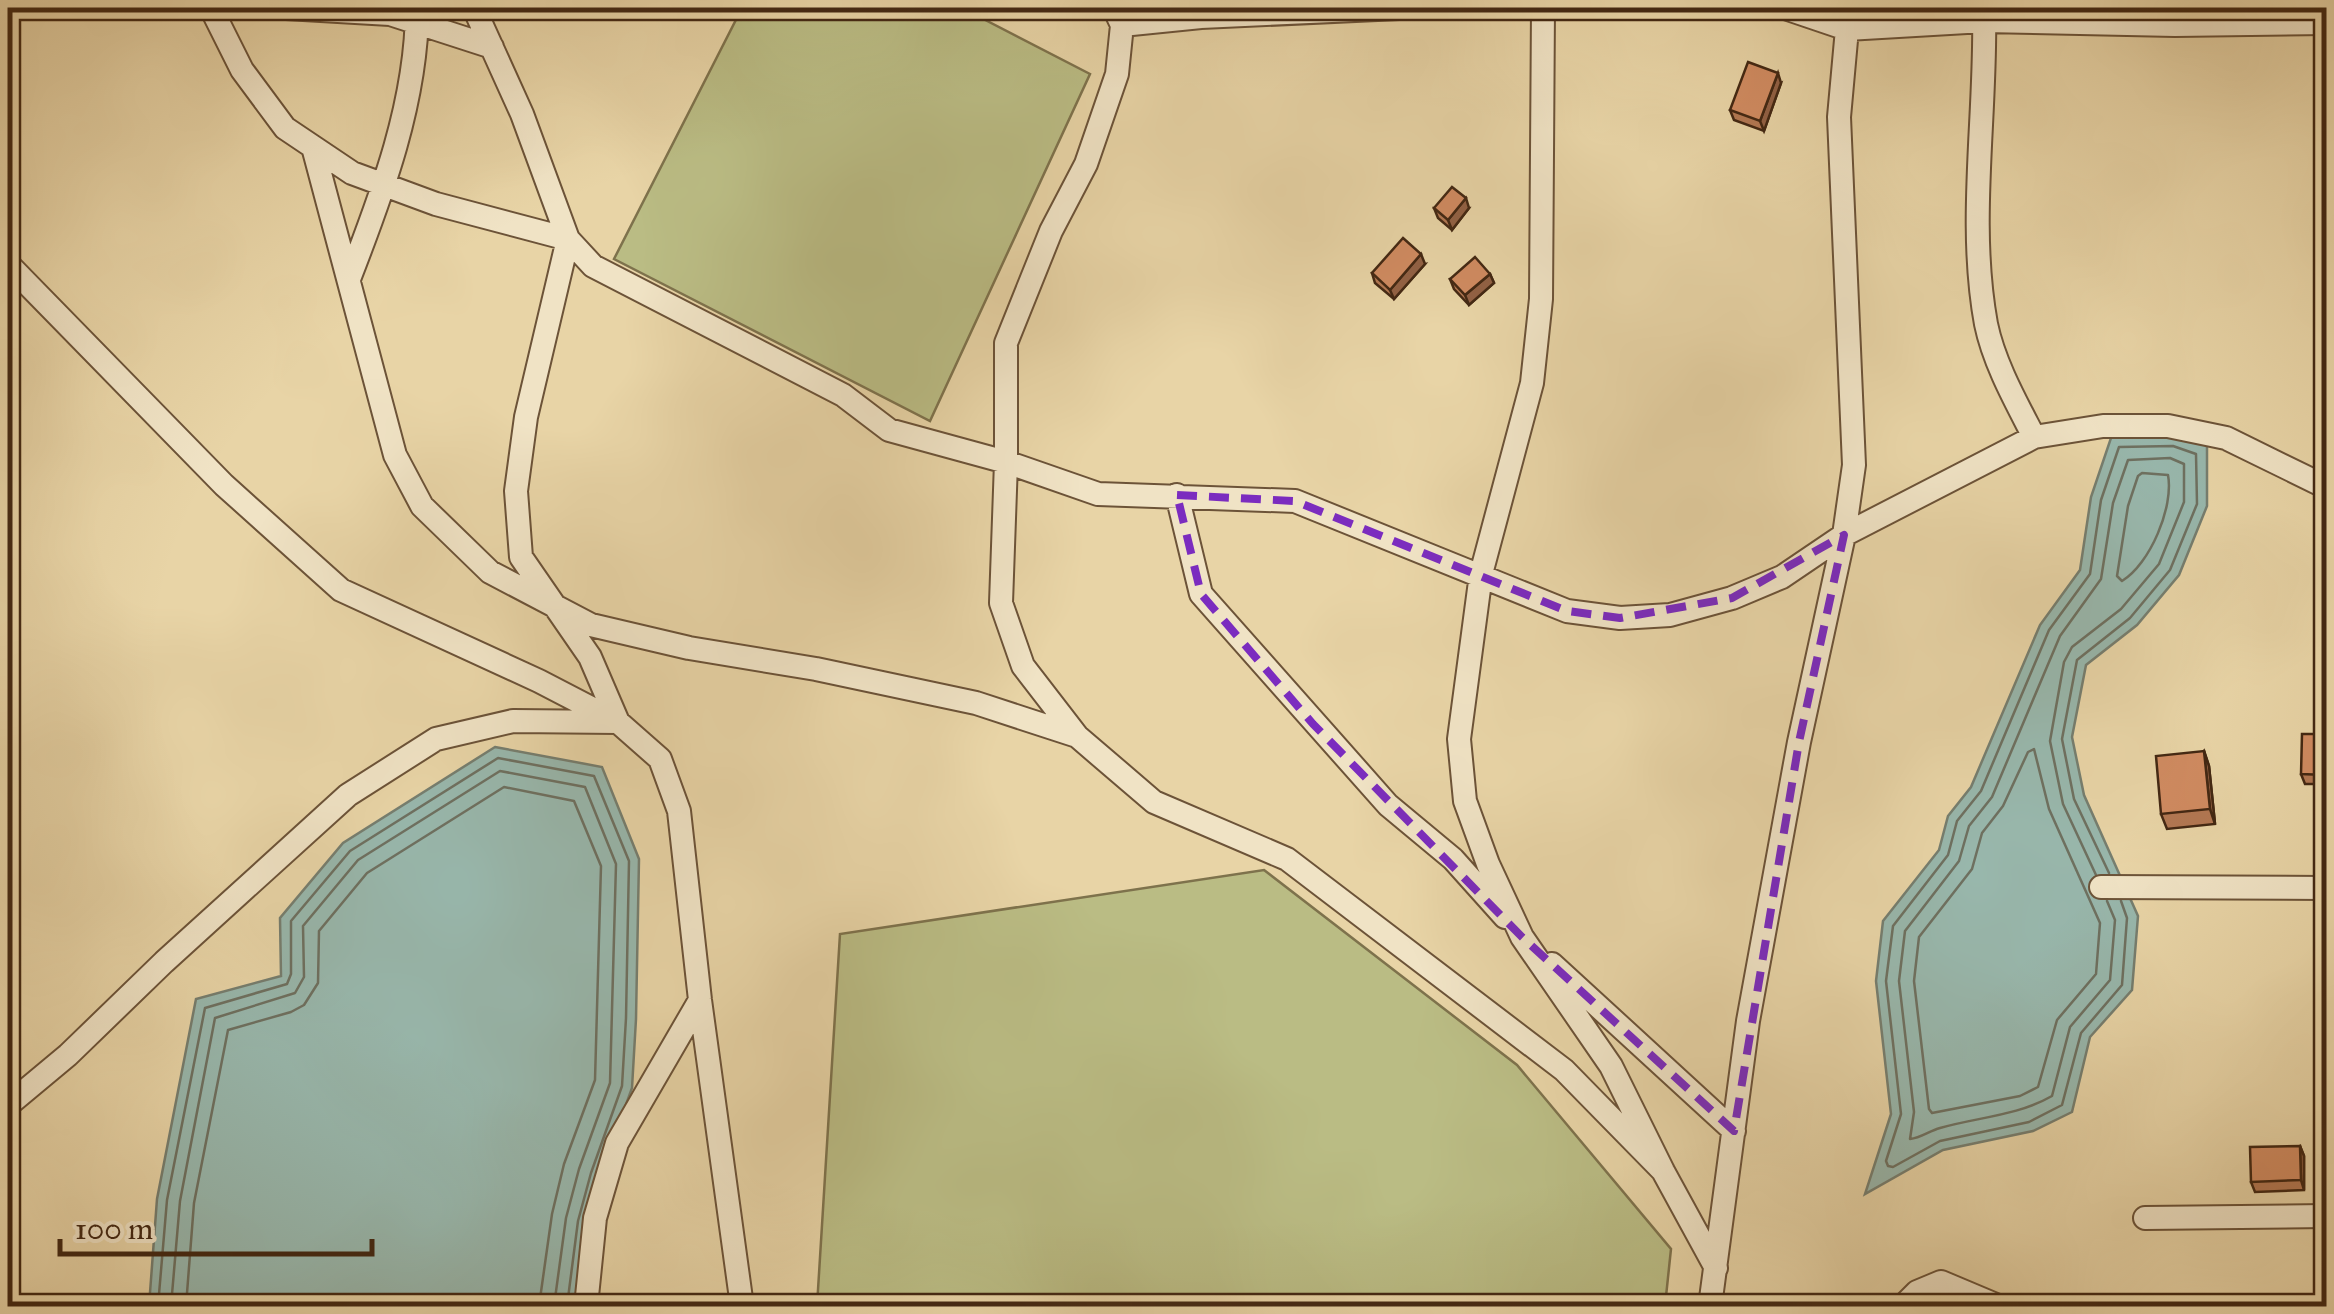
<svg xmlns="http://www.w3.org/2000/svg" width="2334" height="1314" viewBox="0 0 2334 1314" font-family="'IM FELL Great Primer',serif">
	<rect width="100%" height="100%" fill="#e8d4a6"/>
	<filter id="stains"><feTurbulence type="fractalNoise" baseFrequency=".002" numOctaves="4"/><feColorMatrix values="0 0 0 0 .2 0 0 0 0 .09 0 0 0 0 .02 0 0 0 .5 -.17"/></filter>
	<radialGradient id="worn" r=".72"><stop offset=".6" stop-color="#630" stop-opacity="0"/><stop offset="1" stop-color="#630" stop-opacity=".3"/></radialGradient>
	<path fill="#babc84" stroke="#7e724c" stroke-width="2.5" d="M 742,8 L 962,8 L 1090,74 L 930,421 L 614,259 Z
		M 1264,870 L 1517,1065 L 1671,1249 L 1665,1306 L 817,1306 L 840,934 Z"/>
	<path fill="#98b7ac" stroke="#767e6f" stroke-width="2.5" d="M 2112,435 L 2174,436 L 2207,445 L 2207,506 L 2179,575 L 2137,625 L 2086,665 L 2072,737 L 2084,795 L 2138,916 L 2132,990 L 2090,1037 L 2072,1112 L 2033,1131 L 1943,1150 L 1865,1194 L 1891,1114 L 1876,981 L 1883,921 L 1939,850 L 1948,816 L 1971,787 L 2040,625 L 2080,570 L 2091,497 Z
		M 495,747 L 602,767 L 639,859 L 636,1019 L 632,1088 L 600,1176 L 576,1306 L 149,1306 L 157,1199 L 196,999 L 281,976 L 280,918 L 343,843 Z"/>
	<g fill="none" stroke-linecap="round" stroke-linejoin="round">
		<path stroke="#6e7060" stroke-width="2.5" d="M 2142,473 L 2168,475 C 2174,507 2150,564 2122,581 L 2117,576 L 2128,506 L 2138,476 Z
			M 2034,749 L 2049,809 L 2100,923 L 2096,974 L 2057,1020 L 2038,1087 L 2020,1096 L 1932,1113 L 1929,1109 L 1914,981 L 1919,937 L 1972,869 L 1982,833 L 2003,806 L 2028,752 Z
			M 2109,873 L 2074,799 L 2062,739 L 2077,660 L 2130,618 L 2170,570 L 2197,504 L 2196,454 L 2173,446 L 2119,447 L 2101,500 L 2090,574 L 2049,630 L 1981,791 L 1957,821 L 1948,855 L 1893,926 L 1886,981 L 1901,1114 L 1886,1161 L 1888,1166 L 1893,1167 L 1940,1141 L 2029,1122 L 2062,1105 L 2081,1033 L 2122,985 L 2127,918 L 2121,901
			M 2096,875 L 2063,804 L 2050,741 L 2064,662 L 2072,647 L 2121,609 L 2159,564 L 2184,502 L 2184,464 L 2170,458 L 2128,460 L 2113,503 L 2101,579 L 2060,636 L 1992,797 L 1969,826 L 1959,861 L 1905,931 L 1899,981 L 1914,1112 L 1910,1139 C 1921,1138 1929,1131 1940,1128 C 1978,1117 2017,1116 2052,1096 L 2070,1027 L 2110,980 L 2115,920 L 2107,901
			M 158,1306 L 167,1200 L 205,1008 L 287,984 L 291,974 L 291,921 L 350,851 L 498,758 L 594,776 L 629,861 L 626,1018 L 622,1086 L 591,1173 L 578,1221 L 567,1306
			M 171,1306 L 180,1201 L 215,1018 L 295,993 L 304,977 L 303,926 L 358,860 L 500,771 L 585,787 L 616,864 L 610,1083 L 579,1169 L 566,1218 L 554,1306
			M 186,1306 L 194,1203 L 228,1030 L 291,1012 L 304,1005 L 318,983 L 319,931 L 367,873 L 504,787 L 574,801 L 601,866 L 595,1080 L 564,1164 L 552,1214 L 539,1306"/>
		<g stroke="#6c5338" stroke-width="26">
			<path id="street" d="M 286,8 L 390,14 L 492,47
				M 474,8 L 522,114 L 568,239 L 593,266 L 843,395 L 889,430 L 1006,462 L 1098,494 L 1295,501 L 1567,611 L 1620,618 L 1670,615 L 1732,598 L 1782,577 L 1844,535 L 2034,437 L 2103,426 L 2168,426 L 2226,438 L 2326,487
				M 1114,8 L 1122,25 L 1117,74 L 1086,164 L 1051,231 L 1006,343 L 1006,462 L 1001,603 L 1023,666 L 1077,736 L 1154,802 L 1287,859 L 1564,1070 L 1663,1171
				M 1543,8 L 1541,299 L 1532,383 L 1481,574 L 1459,739 L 1465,801 L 1488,864 L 1522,937 L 1611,1066 L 1663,1171 L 1716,1268
				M 1785,8 L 1847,29 L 1984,21 L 2175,25 L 2326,23
				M 1984,8 C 1987,111 1967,221 1986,324 C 1994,363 2016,402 2034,437
				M 1122,25 L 1201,17 L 1399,8
				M 313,147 L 395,455 L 422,506 L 490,572 L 591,625 L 689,648 L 816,669 L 976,703 L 1077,736
				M 8,264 L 224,485 L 341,590 L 539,681 L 618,722 L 660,759 L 679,811 L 700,1000 L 742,1306
				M 349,279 C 382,194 417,101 417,8
				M 1177,495 L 1201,594 L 1388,805 L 1453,859 L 1505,917
				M 2101,887 L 2326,888
				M 1552,964 L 1734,1131
				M 8,1105 L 68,1055 L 164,962 L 348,795 L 436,739 L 513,721 L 618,722 L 590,657 L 521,557 L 516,491 L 526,417 L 568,239 L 436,204 L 352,173 L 285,128 L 242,70 L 211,8
				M 2145,1218 L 2326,1216
				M 586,1306 L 595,1218 L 617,1143 L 700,1000
				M 1710,1306 L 1748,1021 L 1799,742 L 1844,535 L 1854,465 L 1839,117 L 1847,29
				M 1903,1306 L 1917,1292 L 1941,1282 L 1998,1306"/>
		</g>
		<use href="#street" stroke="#f0e3c5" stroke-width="22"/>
	</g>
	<path fill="#b37853" stroke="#432813" stroke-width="2.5" d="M 1781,83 L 1764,131 L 1734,120 L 1730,110 Z
		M 1434,208 L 1469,208 L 1452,230 L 1438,218 Z
		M 1425,264 L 1394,299 L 1375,283 L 1372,273 Z
		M 1490,274 L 1494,283 L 1469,305 L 1454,289 L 1450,279 Z
		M 2326,734 L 2326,784 L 2305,784 L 2301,774 Z
		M 2204,751 L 2209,766 L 2215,824 L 2167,829 L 2161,814 Z
		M 2300,1146 L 2304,1156 L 2304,1190 L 2255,1192 L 2251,1182 Z"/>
	<path fill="#926144" stroke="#432813" stroke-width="2.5" d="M 1778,73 L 1781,83 L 1764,131 L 1760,121 Z
		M 1466,198 L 1469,208 L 1452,230 L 1448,220 Z
		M 1421,254 L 1425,264 L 1394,299 L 1390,290 Z
		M 1490,274 L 1494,283 L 1469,305 L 1465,295 Z
		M 2204,751 L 2209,766 L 2215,824 L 2210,809 Z
		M 2300,1146 L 2304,1156 L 2304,1190 L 2301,1180 Z"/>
	<path fill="#d08b61" stroke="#432813" stroke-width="2.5" d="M 1748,62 L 1778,73 L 1760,121 L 1730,110 Z
		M 1452,187 L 1466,198 L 1448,220 L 1434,208 Z
		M 1403,238 L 1421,254 L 1390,290 L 1372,273 Z
		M 1475,257 L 1490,274 L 1465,295 L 1450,279 Z
		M 2302,734 L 2326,734 L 2326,775 L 2301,774 Z
		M 2204,751 L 2210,809 L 2161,814 L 2156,756 Z
		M 2300,1146 L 2301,1180 L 2251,1182 L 2250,1147 Z"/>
	<path fill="none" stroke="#7b2cbf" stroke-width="8" stroke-dasharray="20 12" stroke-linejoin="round" d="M 1177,495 L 1295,501 L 1567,611 L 1620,618 L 1732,598 L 1844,535 L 1799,742 L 1734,1131 L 1522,937 L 1313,724 L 1201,594 Z"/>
	<rect width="2334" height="1314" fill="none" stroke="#e8d4a6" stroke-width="40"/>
	<rect x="10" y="10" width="2314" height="1294" fill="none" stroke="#432813" stroke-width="5"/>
	<rect x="20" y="20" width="2294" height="1274" fill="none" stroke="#432813" stroke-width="2.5"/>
	<path d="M60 1239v15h312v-15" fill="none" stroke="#432813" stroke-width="5"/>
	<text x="75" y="1239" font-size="30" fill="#432813" stroke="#f0e3c5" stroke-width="8" paint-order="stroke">100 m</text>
	<rect width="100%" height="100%" filter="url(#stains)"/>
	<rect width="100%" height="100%" fill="url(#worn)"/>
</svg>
